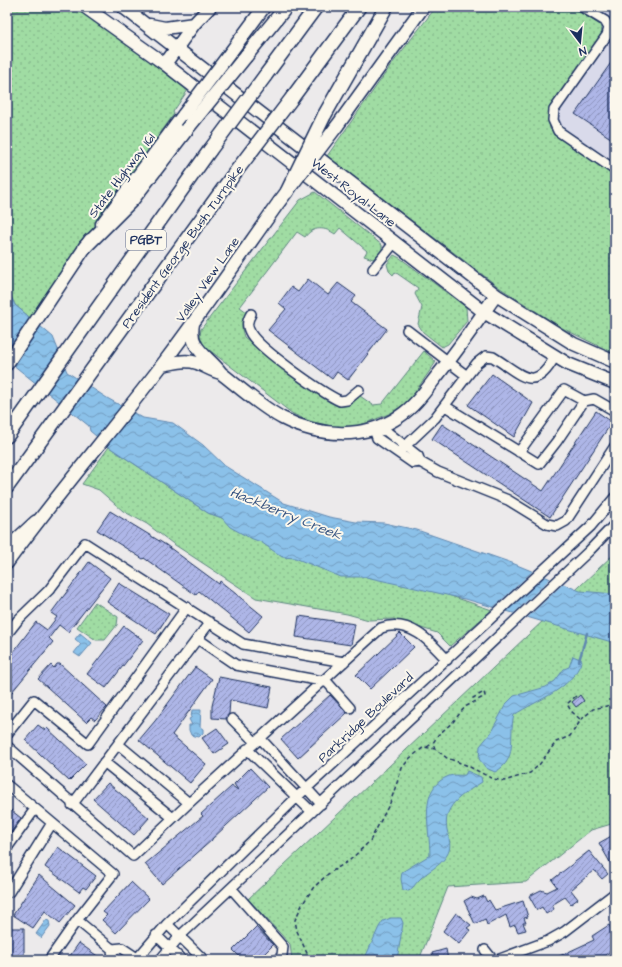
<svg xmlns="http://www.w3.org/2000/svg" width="622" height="967" viewBox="0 0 622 967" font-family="'Architects Daughter',sans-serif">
	<defs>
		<pattern id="green-dots" width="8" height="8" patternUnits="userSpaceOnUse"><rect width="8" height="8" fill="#a0dca3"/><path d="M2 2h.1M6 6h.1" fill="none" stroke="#89bd8f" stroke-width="1.8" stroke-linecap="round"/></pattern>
		<pattern id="water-waves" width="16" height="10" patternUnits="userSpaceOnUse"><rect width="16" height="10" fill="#8bc1e9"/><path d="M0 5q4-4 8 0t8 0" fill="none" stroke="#719dc0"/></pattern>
		<pattern id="building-hatch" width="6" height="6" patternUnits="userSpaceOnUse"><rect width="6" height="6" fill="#aeb6e7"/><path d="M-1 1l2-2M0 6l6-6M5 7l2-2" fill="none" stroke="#8d94be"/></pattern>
	</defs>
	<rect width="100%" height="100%" fill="#eceaeb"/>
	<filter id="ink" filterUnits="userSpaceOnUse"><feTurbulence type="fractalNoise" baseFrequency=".025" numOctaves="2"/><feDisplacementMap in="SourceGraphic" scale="8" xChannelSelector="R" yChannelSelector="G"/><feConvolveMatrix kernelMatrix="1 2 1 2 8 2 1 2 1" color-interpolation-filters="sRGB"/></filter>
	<g filter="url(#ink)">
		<path fill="#d9daea" d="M 565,7 L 615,7 L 615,184 L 544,135 L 540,110 Z"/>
		<path fill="url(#green-dots)" stroke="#5e8680" d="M 7,7 L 78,7 L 188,90 L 173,112 L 174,114 L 30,318 L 15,305 L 7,289 Z
			M 436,7 L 573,7 L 600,25 L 603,35 L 548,114 L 550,129 L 569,145 L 615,176 L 615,354 L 562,328 L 500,288 L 327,156 L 392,64 Z
			M 315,192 L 382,245 L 382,250 L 373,259 L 364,256 L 367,251 L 340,228 L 335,234 C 325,227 313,226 305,237 L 297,232 L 240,307 L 247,312 C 241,321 241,327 244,337 C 260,349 324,404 339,406 C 348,407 354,402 360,396 L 373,405 L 382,404 L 424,351 L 436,362 L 413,395 L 403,405 L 391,413 L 364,424 L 350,427 L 335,427 L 309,421 L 293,414 L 204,346 L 200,336 L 201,329 L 300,200 Z
			M 394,255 L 400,258 L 466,307 L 467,321 L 448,344 L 442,347 L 423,332 L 418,324 L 422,307 L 415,294 L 418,288 L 395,272 L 393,275 L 389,271 L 387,264 Z
			M 109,447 L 208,513 L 492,610 L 450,646 L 437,633 L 393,619 L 369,620 L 347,614 L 256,598 L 172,543 L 147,524 L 123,511 L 99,490 L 82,484 Z
			M 615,553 L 615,823 L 591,830 L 526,882 L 448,887 L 419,960 L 292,960 L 290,944 L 248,899 Z
			M 95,602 L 118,617 L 117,625 L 105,640 L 96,640 L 77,627 Z"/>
		<path fill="url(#water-waves)" stroke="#5e87b1" d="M 7,289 L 15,305 L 53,337 L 67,372 L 107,398 L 143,418 L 173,423 L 203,445 L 225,466 L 284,503 L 329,517 L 356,522 L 384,523 L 417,530 L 512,563 L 580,591 L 615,594 L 615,643 L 469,600 L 366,577 L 341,577 L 295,558 L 282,557 L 261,542 L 250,538 L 230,527 L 222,518 L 208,513 L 109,447 L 90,431 L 89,426 L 7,360 Z
			M 80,633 L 92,643 L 80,657 L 74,653 L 81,644 L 75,639 Z
			M 573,656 L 582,660 C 572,690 538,699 514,715 C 508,737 519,759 495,772 L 486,768 L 479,759 L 480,746 L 490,734 L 506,704 L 514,696 L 546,687 L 555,681 L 564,669 L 569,667 Z
			M 192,710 L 201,710 L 200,727 L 203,729 L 203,733 L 199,737 L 191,735 L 189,730 L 189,725 L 192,725 L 189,719 L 191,718 Z
			M 467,771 L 481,777 L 482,782 C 462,795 440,806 448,834 C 450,842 451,849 447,855 C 441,866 427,871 419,880 C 415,884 413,888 409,891 L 403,890 L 401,879 L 402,872 L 430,855 C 430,828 417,788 449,776 C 454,774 460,776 465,775 Z
			M 391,918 L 401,918 L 403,923 L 397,960 L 364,960 L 379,927 L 383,921 Z
			M 46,920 L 49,921 L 50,926 L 41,938 L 36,934 Z"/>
		<path fill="#eceaeb" d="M 534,570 L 546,575 L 505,613 L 492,609 Z
			M 552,577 L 565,582 L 526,619 L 512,615 Z"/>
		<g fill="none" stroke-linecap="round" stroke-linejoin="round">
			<path stroke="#5e87b1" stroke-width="2.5" d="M 579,661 L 587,633"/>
		</g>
		<path fill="url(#building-hatch)" stroke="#1b2f5e" d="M 615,57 L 615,141 L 575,114 Z
			M 308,279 L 328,295 L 338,283 L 356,296 L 351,302 L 387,329 L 348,380 L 337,372 L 332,379 L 268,330 L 286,309 L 279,303 L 291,287 L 298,292 Z
			M 492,374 L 533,403 L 514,437 L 468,405 Z
			M 596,411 L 612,422 L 550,517 L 432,439 L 442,424 L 543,491 Z
			M 110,511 L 166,545 L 219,584 L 220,581 L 263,616 L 249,632 L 199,591 L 196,595 L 144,558 L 143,559 L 97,530 Z
			M 89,562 L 110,578 L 68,632 L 59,625 L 49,638 L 53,642 L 7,698 L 7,660 L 36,622 L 47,630 L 57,617 L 51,613 Z
			M 119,583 L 169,614 L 156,634 L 107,602 Z
			M 299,616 L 355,624 L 351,645 L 296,637 Z
			M 124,626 L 143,640 L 106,688 L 87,674 Z
			M 400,633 L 414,647 L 370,689 L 356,675 Z
			M 57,664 L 60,664 L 107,707 L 95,720 L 91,717 L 86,722 L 38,679 L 51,665 L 54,668 Z
			M 195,667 L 212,679 L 172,735 L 206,764 L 190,783 L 139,740 L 155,721 Z
			M 219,677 L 272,687 L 268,708 L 230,700 L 229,714 L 226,719 L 212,718 L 212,706 Z
			M 330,695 L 347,713 L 298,758 L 281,739 Z
			M 580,695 L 584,701 L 576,707 L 572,702 Z
			M 38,725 L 45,730 L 47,728 L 86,764 L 69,781 L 25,740 Z
			M 217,728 L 229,744 L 214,754 L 202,738 Z
			M 250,768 L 268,787 L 212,839 L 212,840 L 162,884 L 145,864 L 203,816 L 201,814 L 232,786 L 238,790 L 234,784 Z
			M 108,783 L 149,818 L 134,835 L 93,799 Z
			M 7,807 L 21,818 L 7,838 Z
			M 615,834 L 615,871 L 599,843 Z
			M 58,847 L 96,876 L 86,889 L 83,887 L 79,892 L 45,867 Z
			M 589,851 L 608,874 L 602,879 L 594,870 L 571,890 L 578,899 L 571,904 L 565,897 L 552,905 L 554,909 L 546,914 L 542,907 L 537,910 L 529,896 L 541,890 L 547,892 L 557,887 L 552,880 Z
			M 39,875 L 75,905 L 60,923 L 45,911 L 33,928 L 13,915 Z
			M 131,882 L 149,899 L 116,933 L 102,920 L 107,915 L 103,912 Z
			M 484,896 L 487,902 L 489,900 L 495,910 L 523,901 L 528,917 L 524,918 L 526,923 L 523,923 L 526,930 L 518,932 L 515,925 L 510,927 L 506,915 L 487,925 L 485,919 L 475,924 L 464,901 L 471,897 L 477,899 Z
			M 456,913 L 471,925 L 467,928 L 470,930 L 459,944 L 443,931 Z
			M 609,925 L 615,934 L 615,949 L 597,960 L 551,960 L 594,940 L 592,936 Z
			M 256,927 L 273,945 L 258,960 L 243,960 L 233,950 Z
			M 7,928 L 24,928 L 24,960 L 7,960 Z
			M 79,943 L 103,960 L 67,960 Z
			M 446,949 L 448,960 L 434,960 L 432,953 Z"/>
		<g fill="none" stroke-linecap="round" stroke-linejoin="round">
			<g stroke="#1b2f5e" stroke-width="12">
				<path id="minor" d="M 582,7 L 605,21 L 609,28 L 607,35 L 554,110 L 553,120 L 558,131 L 615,170
					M 373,269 L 395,242
					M 251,314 C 247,321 246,326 251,334 C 261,350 321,392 340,401 L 347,400 L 359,390
					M 467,376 L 477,363 L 486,356 L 493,357 C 521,374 535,395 555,356
					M 445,406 L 539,464 L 557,441 L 584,401 L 594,399 L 615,411
					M 400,451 L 435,418 L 467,376 L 407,330
					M 519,452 L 564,390 L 584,401
					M 420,462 L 418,456 L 386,431 L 374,429 L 377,438 L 413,463 L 420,462 L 438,472 L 508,500 L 547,524 L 557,526 L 566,521 L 615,446
					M 7,634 L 18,620 L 49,590 L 85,543 L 243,644 L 344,662
					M 198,639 L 236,665 L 327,682 L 350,708
					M 232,719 L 255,742
					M 7,734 L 34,700 L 88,744 L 187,607
					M 260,738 L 321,804
					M 118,744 L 189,803
					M 7,746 L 133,856 L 189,803 L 381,628 C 409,618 430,641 447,660
					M 247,749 L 312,812
					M 104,762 L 173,818
					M 7,785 L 113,874 L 77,920 L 49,960
					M 72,805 L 210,622
					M 7,848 L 35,809
					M 231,888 L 283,947 L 282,955 L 278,960
					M 7,892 L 9,892 L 52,823
					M 77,920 L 112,949 L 122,948 L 137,958
					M 167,924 L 204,960
					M 156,935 L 182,960
					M 112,949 L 113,960
					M 485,950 L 493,960
					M 136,960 L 167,924 L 297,797 L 591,526 L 615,497
					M 160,960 L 180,936 L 589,551 L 615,524
					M 497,960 L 548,941 L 564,932 L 615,893"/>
			</g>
			<g stroke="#1b2f5e" stroke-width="15">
				<path id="major" d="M 85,7 L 165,64 L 484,312 L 568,364 L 615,383
					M 123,7 L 496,295 L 574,344 L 615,362
					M 150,25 L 165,28 L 194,24
					M 230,53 L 264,7
					M 165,64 L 194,24 L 210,7
					M 337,126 L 423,7
					M 102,224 L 184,114
					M 193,324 C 188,349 208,355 221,373 C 240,388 260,406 282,418 C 319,437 365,440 400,416 C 415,406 426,390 437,376 C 458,350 477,322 496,295
					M 7,364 L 90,240
					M 162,365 C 173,363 185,359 197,363 C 205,366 212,371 221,373
					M 7,563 C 56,495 111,432 162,365 C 202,312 240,257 279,202"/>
			</g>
			<g stroke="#1b2f5e" stroke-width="16">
				<path id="highway" d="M 246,56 L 286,7
					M 265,76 L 316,7
					M 292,98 L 359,7
					M 324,116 L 386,7
					M 85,247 L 132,200 L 186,130
					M 7,436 L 210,150
					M 7,487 L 231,178
					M 7,549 L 36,522"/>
			</g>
			<path stroke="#1b2f5e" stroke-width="1.5" stroke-dasharray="4 3" stroke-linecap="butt" d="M 576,696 L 567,704 L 571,711 L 581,720
				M 427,747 L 433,743
				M 435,749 L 433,743 L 438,735 L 453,722 L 465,707 L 485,696 L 484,692 L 473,698 L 473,701
				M 310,960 L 297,931 L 295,920 L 302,905 L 313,888 L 328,874 L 350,860 L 370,841 L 390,803 L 402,768 L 410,758 L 424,747 L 435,749 L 447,758 L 466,765 L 493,779 L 504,781 L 530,773 L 539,765 L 556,742 L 570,736 L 581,720 L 593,709 L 615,704"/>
			<use href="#minor" stroke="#fbf7ec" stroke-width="9"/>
			<use href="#major" stroke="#fbf7ec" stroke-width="12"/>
			<use href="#highway" stroke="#fbf7ec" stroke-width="13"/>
			<g stroke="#1b2f5e" stroke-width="15" stroke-linecap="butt">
				<path id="major-bridge" d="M 184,114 L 230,53
					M 279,202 L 337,126"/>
			</g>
			<g stroke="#1b2f5e" stroke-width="16" stroke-linecap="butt">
				<path id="highway-bridge" d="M 186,130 L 246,56
					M 210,150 L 265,76
					M 231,178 L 292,98
					M 287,192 L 324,116"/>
			</g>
			<use href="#major-bridge" stroke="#fbf7ec" stroke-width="12"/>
			<use href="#highway-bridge" stroke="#fbf7ec" stroke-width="13"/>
		</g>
	</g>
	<g text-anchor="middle" stroke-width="4" stroke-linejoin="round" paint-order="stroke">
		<rect fill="#fbf7ec" stroke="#5e6b89" stroke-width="1" x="126" y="230" width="40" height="20" rx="3"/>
		<g font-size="12" font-weight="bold" fill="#1b2f5e">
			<text x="146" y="244">PGBT</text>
		</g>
		<g font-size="13" fill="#1b2f5e" stroke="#fbf7ec">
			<text transform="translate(121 175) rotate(-53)" y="5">State Highway 161</text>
			<text transform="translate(354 192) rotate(38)" y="5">West Royal Lane</text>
			<text transform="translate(182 246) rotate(-54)" y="5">President George Bush Turnpike</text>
			<text transform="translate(207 279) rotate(-55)" y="5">Valley View Lane</text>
			<text transform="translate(365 717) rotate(-43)" y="5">Parkridge Boulevard</text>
		</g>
		<g font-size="14" font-style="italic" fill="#375481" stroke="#fbf7ec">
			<text transform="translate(286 513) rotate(22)" y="5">Hackberry Creek</text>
		</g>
	</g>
	<rect width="622" height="967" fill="none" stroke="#fbf7ec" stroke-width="24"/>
	<rect x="12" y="12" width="598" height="943" fill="none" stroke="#1b2f5e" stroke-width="1.5" filter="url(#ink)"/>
	<g transform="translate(580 42) rotate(164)" stroke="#fbf7ec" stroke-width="3" paint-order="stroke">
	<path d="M0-3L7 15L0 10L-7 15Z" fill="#1b2f5e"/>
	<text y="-6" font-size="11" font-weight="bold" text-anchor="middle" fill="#1b2f5e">N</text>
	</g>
</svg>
